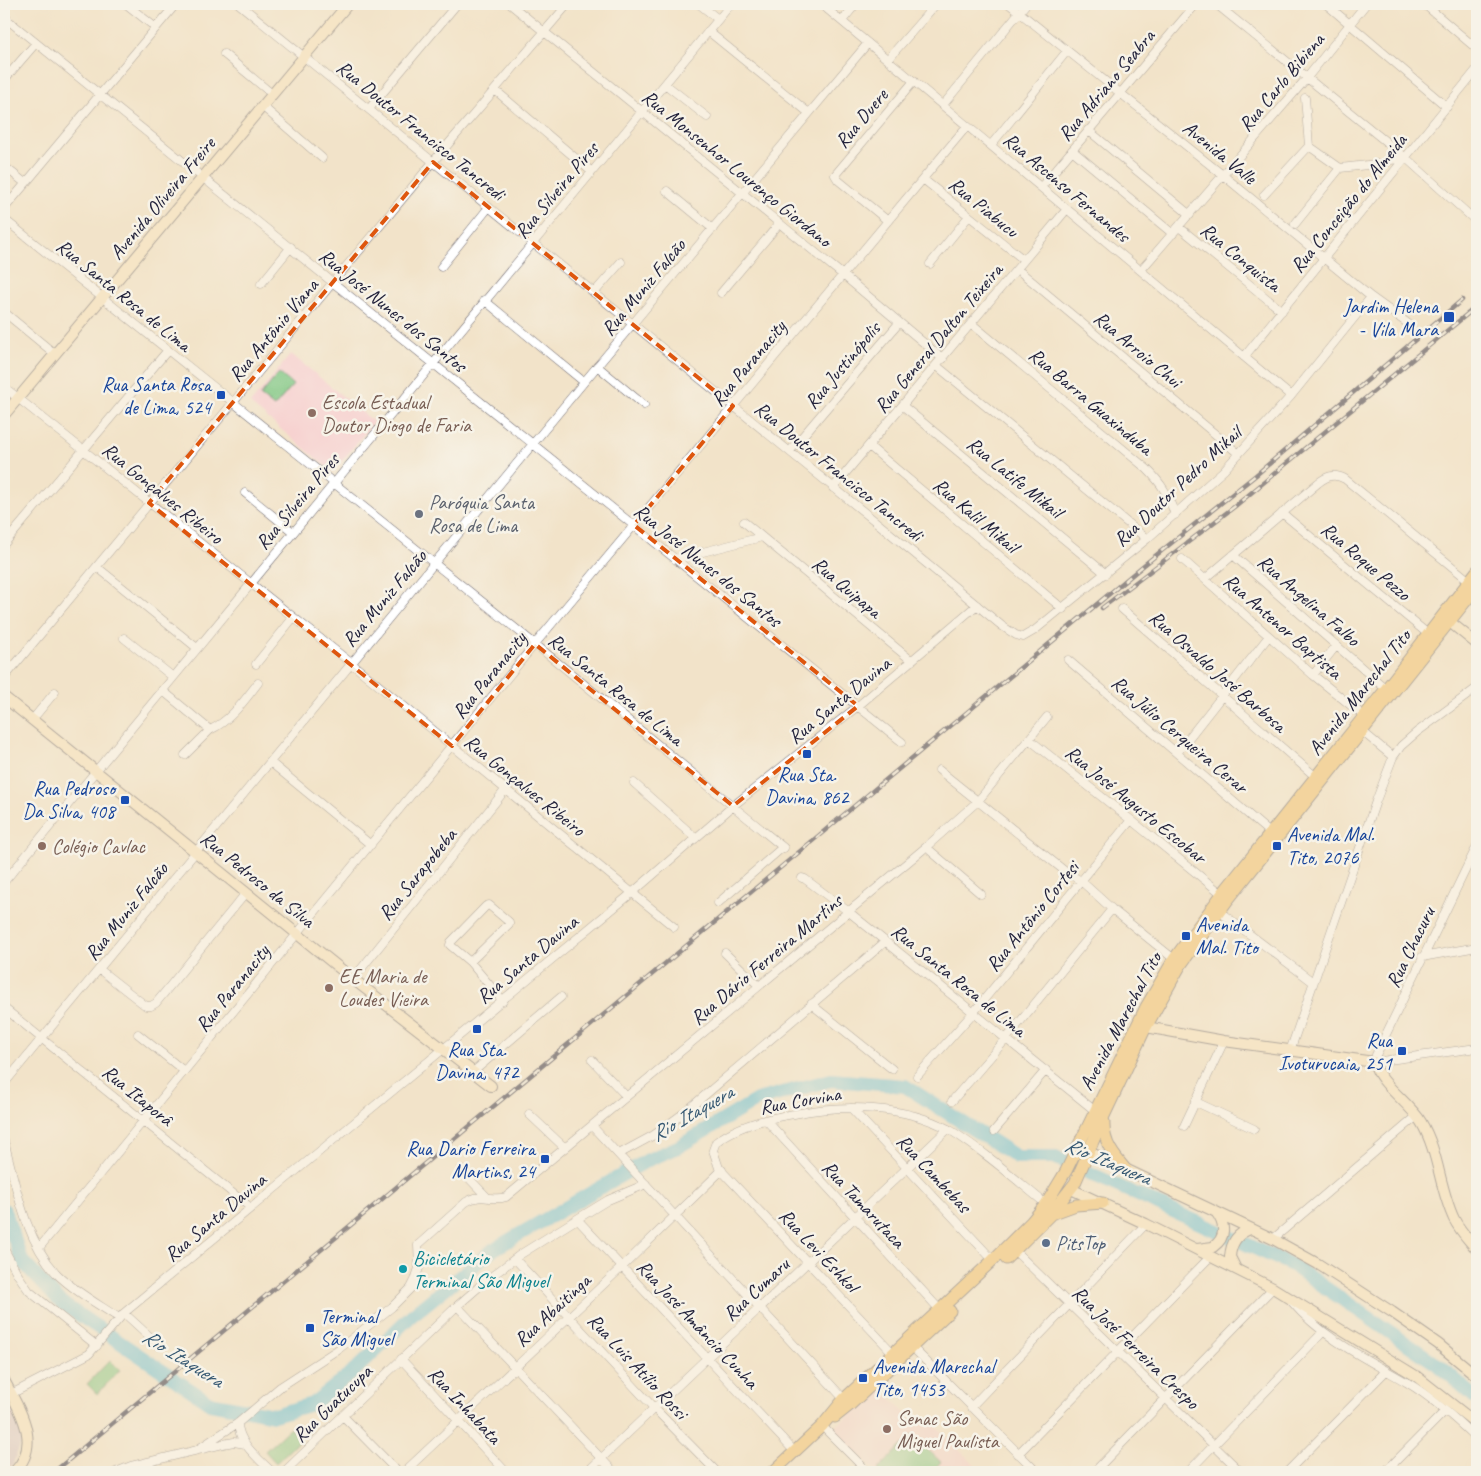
<svg xmlns="http://www.w3.org/2000/svg" width="1481" height="1476" viewBox="0 0 1481 1476" font-family="Caveat,sans-serif">
	<rect width="100%" height="100%" fill="#f7f3e8"/>
	<filter id="ink" filterUnits="userSpaceOnUse"><feTurbulence type="fractalNoise" baseFrequency=".02" numOctaves="2"/><feDisplacementMap in="SourceGraphic" scale="10" xChannelSelector="R" yChannelSelector="G"/><feConvolveMatrix kernelMatrix="1 2 1 2 8 2 1 2 1" color-interpolation-filters="sRGB"/></filter>
	<filter id="wash" filterUnits="userSpaceOnUse"><feTurbulence type="fractalNoise" baseFrequency=".0096" numOctaves="4" result="noise"/><feDisplacementMap in="SourceGraphic" scale="20" xChannelSelector="R" yChannelSelector="G"/><feGaussianBlur stdDeviation="1.12" result="paint"/><feColorMatrix in="noise" values="0 0 0 0 0 0 0 0 0 0 0 0 0 0 0 0 0 1.4 0 .05"/><feComposite in="paint" operator="in"/></filter>
	<g filter="url(#wash)">
		<rect width="100%" height="100%" fill="#f2e3c9"/>
		<path fill="#f7d0cf" d="M 291,354 L 374,422 L 333,472 L 250,404 Z
			M 879,1386 L 919,1426 L 927,1418 L 982,1472 L 877,1472 L 834,1431 L 835,1428 Z"/>
		<path fill="#d2bec5" d="M 4,1393 L 19,1421 L 22,1440 L 13,1464 L 4,1472 Z"/>
		<path fill="#7fc682" stroke="#50745e" d="M 279,373 L 293,385 L 274,407 L 260,396 Z
			M 110,1360 L 120,1370 L 97,1394 L 87,1384 Z
			M 290,1428 L 301,1439 L 276,1463 L 265,1451 Z
			M 912,1435 L 941,1462 L 931,1472 L 880,1472 L 878,1470 Z"/>
		<g fill="none" stroke-linecap="round" stroke-linejoin="round">
			<path stroke="#5bbdd9" stroke-width="14" d="M 4,1210 L 22,1261 L 60,1302 L 210,1403 L 274,1415 L 312,1404 L 352,1373 L 411,1316 L 494,1249 L 648,1160 L 678,1147 L 757,1100 L 831,1080 L 905,1086 L 1017,1157 L 1054,1157 L 1292,1265 L 1441,1367 L 1477,1399"/>
		</g>
	</g>
	<g filter="url(#ink)">
		<g fill="none" stroke-linecap="round" stroke-linejoin="round">
			<g stroke="#6b666d" stroke-width="9">
				<path id="street" d="M 126,4 L 156,28
					M 239,4 L 886,530 L 1002,626 L 1016,635 L 1023,637 L 1035,630 L 1147,539 L 1224,470 L 1291,396 L 1371,297
					M 510,4 L 843,275 L 943,359
					M 699,4 L 718,19
					M 821,4 L 1291,396
					M 1009,4 L 1224,176 L 1371,297 L 1410,325
					M 1216,4 L 1406,158 L 1477,222
					M 1326,4 L 1447,107
					M 1424,4 L 1477,49
					M 4,17 L 902,742
					M 842,21 L 856,4
					M 708,31 L 809,113
					M 224,54 L 272,94
					M 888,59 L 936,4
					M 4,80 L 36,43
					M 665,84 L 707,117
					M 495,90 L 592,172
					M 1305,98 L 1309,146
					M 943,105 L 1026,4
					M 262,106 L 322,158
					M 369,109 L 457,4
					M 1088,130 L 1190,215
					M 991,145 L 1067,51
					M 1072,150 L 1173,234
					M 4,166 L 25,183
					M 923,179 L 1024,260
					M 1041,187 L 1196,4
					M 667,191 L 713,229
					M 1264,195 L 1309,146 L 1340,168
					M 4,209 L 176,4
					M 4,219 L 535,644 L 784,848
					M 888,221 L 838,180 L 835,175 L 914,81
					M 1295,224 L 1340,168 L 1386,163 L 1391,160 L 1406,158
					M 1179,227 L 1282,311
					M 930,264 L 969,216
					M 441,267 L 489,207
					M 1017,269 L 1239,454
					M 1141,270 L 1306,79 L 1366,4
					M 261,284 L 291,247
					M 594,293 L 621,262
					M 721,293 L 779,224
					M 484,300 L 584,382
					M 4,312 L 55,354
					M 972,324 L 1147,469 C 1162,484 1168,494 1175,515
					M 1244,357 L 1477,69
					M 597,366 L 644,405
					M 937,366 L 1147,539
					M 4,387 L 351,663 L 674,927
					M 903,406 L 1106,574
					M 869,446 L 1063,609
					M 790,451 L 899,323
					M 833,488 L 1067,209
					M 245,493 L 293,532
					M 1282,513 L 1428,634
					M 744,522 L 912,661
					M 4,544 L 168,350
					M 1233,555 L 1386,689
					M 675,559 L 762,537
					M 1182,559 L 1313,675 L 1364,716
					M 97,567 L 197,648
					M 1205,579 L 1318,483 C 1327,476 1334,473 1345,479 L 1472,583
					M 1122,609 L 1316,777
					M 124,638 L 173,677
					M 1068,660 L 1270,833
					M 256,664 L 293,618
					M 1313,675 L 1336,646
					M 4,678 L 433,162 L 568,4
					M 162,690 L 210,730 C 231,720 244,701 258,683
					M 32,720 L 55,692
					M 1363,732 L 1393,757
					M 1030,740 L 1131,820 L 1222,894
					M 1177,753 L 1269,636
					M 185,755 L 210,730
					M 270,762 L 371,845
					M 939,770 L 1066,872 L 1081,881 L 1112,909 L 1174,959
					M 634,783 L 696,838
					M 1477,846 L 1376,1055 L 1374,1062 L 1477,1048
					M 926,847 L 981,894
					M 802,878 L 805,879 L 849,912 L 1094,1110
					M 4,882 L 731,4
					M 718,903 L 783,847
					M 1220,912 L 1313,982
					M 725,953 L 759,986
					M 1422,957 L 1477,947
					M 470,962 L 509,924 L 509,922 L 489,905 L 486,906 L 451,942 L 450,945 L 470,962 L 503,1001
					M 100,970 L 146,1006 L 151,1006 L 156,1003 L 246,893
					M 353,979 L 506,789
					M 811,1004 L 892,1069
					M 4,1008 L 251,1208
					M 138,1034 L 184,1071
					M 1290,1051 L 1376,801 L 1393,757 L 1401,746 L 1417,732 L 1477,688
					M 592,1060 L 626,1096
					M 473,1072 L 561,997
					M 917,1076 L 973,1013 L 1131,820
					M 4,1084 L 584,382 L 868,43
					M 952,1101 L 1006,1039 L 1112,909
					M 1196,1102 L 1254,1129
					M 851,1108 L 993,1260
					M 529,1114 L 565,1148
					M 766,1120 L 940,1310
					M 592,1126 L 844,1399
					M 1184,1126 L 1224,1041
					M 994,1131 L 1046,1070
					M 4,1141 C 16,1185 24,1238 56,1273 C 74,1291 98,1304 119,1318
					M 619,1154 L 654,1135 L 684,1113 L 885,942
					M 461,1170 L 486,1196
					M 577,1219 L 795,1452
					M 1273,1239 L 1417,1116
					M 39,1248 L 535,644 L 967,126
					M 1012,1248 L 1241,1472
					M 4,1249 L 18,1275 L 29,1291 L 97,1346
					M 515,1259 L 654,1408 L 717,1472
					M 1292,1302 C 1323,1339 1367,1359 1408,1383 C 1433,1398 1456,1419 1477,1439
					M 457,1306 L 614,1472
					M 124,1313 L 160,1346
					M 912,1347 L 1037,1472
					M 893,1353 L 719,1168 L 713,1150 L 716,1142 C 737,1126 768,1118 794,1114 C 843,1104 905,1105 950,1130 C 984,1151 1015,1179 1046,1204
					M 401,1359 L 506,1472
					M 11,1394 L 89,1354 L 124,1313 L 632,893 L 733,806 L 858,706 L 977,605
					M 971,1407 L 1146,1224
					M 343,1416 L 398,1472
					M 238,1423 C 238,1443 259,1459 272,1472
					M 822,1426 L 868,1472
					M 198,1449 L 238,1423 L 280,1387 L 340,1348 L 392,1307 L 411,1288 L 415,1280 L 419,1268 L 418,1245 L 466,1202 C 482,1192 492,1202 506,1197 L 926,847 L 978,801 L 1047,717
					M 1018,1454 L 1210,1257
					M 116,1472 L 131,1466 L 223,1444 L 234,1442 L 245,1444
					M 284,1472 L 457,1306 L 488,1279 L 521,1254 L 577,1219 L 608,1200 L 646,1184
					M 404,1472 L 622,1267 L 722,1170
					M 587,1472 L 948,1129
					M 1094,1472 L 1273,1288
					M 1188,1472 L 1323,1332
					M 1287,1472 L 1386,1371
					M 1385,1472 L 1445,1411"/>
			</g>
			<g stroke="#6b666d" stroke-width="12">
				<path id="secondary" d="M 4,415 L 348,4
					M 1445,618 L 1477,644
					M 4,697 L 353,979 L 491,1086
					M 1146,1027 L 1224,1041 L 1374,1062 C 1379,1084 1409,1102 1421,1122 C 1439,1152 1439,1188 1454,1219 C 1460,1231 1469,1240 1477,1250
					M 1083,1149 L 1273,1239 L 1318,1264 L 1392,1312 L 1438,1344 L 1477,1376
					M 1071,1189 L 1146,1224 L 1273,1288 L 1416,1376 L 1477,1424
					M 1197,1249 L 1213,1247 C 1227,1237 1225,1224 1216,1212
					M 1236,1269 L 1230,1257 C 1231,1243 1237,1233 1251,1229
					M 4,1380 C 19,1409 43,1444 14,1472"/>
			</g>
			<g stroke="#6b666d" stroke-width="13">
				<path id="primary" d="M 1104,1122 C 1103,1143 1114,1156 1127,1171
					M 1054,1213 L 1076,1205 L 1103,1203
					M 1006,1259 L 1050,1215 L 1075,1183 L 1104,1116 L 1146,1027 L 1180,966 L 1227,901 L 1477,587
					M 835,1417 L 850,1405 L 950,1311
					M 773,1472 L 822,1426 L 844,1399 L 993,1260 L 1032,1221 L 1046,1204 L 1066,1171 L 1146,1007 L 1174,959 L 1222,894 L 1386,689 L 1477,571"/>
			</g>
			<use href="#street" stroke="#fff" stroke-width="8"/>
			<use href="#secondary" stroke="#fae7c3" stroke-width="10"/>
			<use href="#primary" stroke="#f3c26a" stroke-width="11"/>
			<g stroke="#22223b" stroke-width="4.5">
				<path id="rail" d="M 1102,608 L 1234,507 L 1471,311
					M 54,1472 L 1144,565 L 1256,475 L 1462,300"/>
			</g>
			<use href="#rail" stroke="#f7f3e8" stroke-width="2.5" stroke-dasharray="8" stroke-linecap="butt"/>
		</g>
	</g>
	<path d="M0 0H1481V1476H0ZM 433,162 L 733,406 L 634,525 L 858,706 L 733,806 L 535,644 L 452,746 L 149,503 Z" fill="#f2e3c9" fill-opacity=".55" fill-rule="evenodd"/>
	<path fill="none" stroke="#de560e" stroke-width="4" stroke-dasharray="10 6" stroke-linejoin="round" d="M 433,162 L 733,406 L 634,525 L 858,706 L 733,806 L 535,644 L 452,746 L 149,503 Z"/>
	<g fill="#1a4fb4" stroke="#f7f3e8" stroke-width="2">
		<rect x="1443" y="311" width="12" height="12" rx="2.5"/>
		<rect x="216" y="390" width="10" height="10" rx="2.5"/>
		<rect x="802" y="749" width="10" height="10" rx="2.5"/>
		<rect x="120" y="795" width="10" height="10" rx="2.5"/>
		<rect x="1272" y="841" width="10" height="10" rx="2.5"/>
		<rect x="1181" y="931" width="10" height="10" rx="2.5"/>
		<rect x="472" y="1024" width="10" height="10" rx="2.5"/>
		<rect x="1397" y="1046" width="10" height="10" rx="2.5"/>
		<rect x="540" y="1154" width="10" height="10" rx="2.5"/>
		<rect x="305" y="1323" width="10" height="10" rx="2.5"/>
		<rect x="858" y="1373" width="10" height="10" rx="2.5"/>
	</g>
	<g fill="#8d6e63" stroke="#f7f3e8" stroke-width="2">
		<circle cx="312" cy="413" r="5"/>
		<circle cx="42" cy="846" r="5"/>
		<circle cx="329" cy="988" r="5"/>
		<circle cx="887" cy="1429" r="5"/>
	</g>
	<circle fill="#6b7280" stroke="#f7f3e8" stroke-width="2" cx="419" cy="514" r="5"/>
	<circle fill="#5c6f8a" stroke="#f7f3e8" stroke-width="2" cx="1046" cy="1243" r="5"/>
	<circle fill="#0f9aa8" stroke="#f7f3e8" stroke-width="2" cx="403" cy="1269" r="5"/>
	<g text-anchor="middle" stroke-width="5" stroke-linejoin="round" paint-order="stroke">
		<g font-size="20" fill="#22223b" stroke="#f7f3e8">
			<text transform="translate(1281 82) rotate(-50)" y="7">Rua Carlo Bibiena</text>
			<text transform="translate(1106 85) rotate(-50)" y="7">Rua Adriano Seabra</text>
			<text transform="translate(861 118) rotate(-50)" y="7">Rua Duere</text>
			<text transform="translate(421 130) rotate(39)" y="7">Rua Doutor Francisco Tancredi</text>
			<text transform="translate(1220 152) rotate(39)" y="7">Avenida Valle</text>
			<text transform="translate(737 168) rotate(39)" y="7">Rua Monsenhor Lourenço Giordano</text>
			<text transform="translate(1067 187) rotate(40)" y="7">Rua Ascenso Fernandes</text>
			<text transform="translate(556 190) rotate(-50)" y="7">Rua Silveira Pires</text>
			<text transform="translate(162 198) rotate(-50)" y="7">Avenida Oliveira Freire</text>
			<text transform="translate(1348 203) rotate(-51)" y="7">Rua Conceição do Almeida</text>
			<text transform="translate(984 207) rotate(39)" y="7">Rua Piabucu</text>
			<text transform="translate(1241 257) rotate(39)" y="7">Rua Conquista</text>
			<text transform="translate(643 287) rotate(-50)" y="7">Rua Muniz Falcão</text>
			<text transform="translate(124 295) rotate(39)" y="7">Rua Santa Rosa de Lima</text>
			<text transform="translate(393 310) rotate(39)" y="7">Rua José Nunes dos Santos</text>
			<text transform="translate(273 330) rotate(-50)" y="7">Rua Antônio Viana</text>
			<text transform="translate(938 338) rotate(-50)" y="7">Rua General Dalton Teixeira</text>
			<text transform="translate(1138 349) rotate(40)" y="7">Rua Arroio Chui</text>
			<text transform="translate(748 363) rotate(-50)" y="7">Rua Paranacity</text>
			<text transform="translate(842 365) rotate(-50)" y="7">Rua Justinópolis</text>
			<text transform="translate(1091 401) rotate(40)" y="7">Rua Barra Guaxinduba</text>
			<text transform="translate(839 471) rotate(39)" y="7">Rua Doutor Francisco Tancredi</text>
			<text transform="translate(1015 477) rotate(39)" y="7">Rua Latife Mikail</text>
			<text transform="translate(1177 486) rotate(-43)" y="7">Rua Doutor Pedro Mikail</text>
			<text transform="translate(163 493) rotate(39)" y="7">Rua Gonçalves Ribeiro</text>
			<text transform="translate(297 501) rotate(-50)" y="7">Rua Silveira Pires</text>
			<text transform="translate(976 515) rotate(40)" y="7">Rua Kalil Mikail</text>
			<text transform="translate(1366 561) rotate(40)" y="7">Rua Roque Pezzo</text>
			<text transform="translate(708 565) rotate(39)" y="7">Rua José Nunes dos Santos</text>
			<text transform="translate(847 587) rotate(40)" y="7">Rua Quipapa</text>
			<text transform="translate(384 598) rotate(-50)" y="7">Rua Muniz Falcão</text>
			<text transform="translate(1309 600) rotate(41)" y="7">Rua Angelina Falbo</text>
			<text transform="translate(1283 626) rotate(41)" y="7">Rua Antenor Baptista</text>
			<text transform="translate(1218 671) rotate(41)" y="7">Rua Osvaldo José Barbosa</text>
			<text transform="translate(489 675) rotate(-51)" y="7">Rua Paranacity</text>
			<text transform="translate(616 689) rotate(39)" y="7">Rua Santa Rosa de Lima</text>
			<text transform="translate(1359 692) rotate(-52)" y="7">Avenida Marechal Tito</text>
			<text transform="translate(839 700) rotate(-39)" y="7">Rua Santa Davina</text>
			<text transform="translate(1180 734) rotate(40)" y="7">Rua Júlio Cerqueira Cerar</text>
			<text transform="translate(525 785) rotate(39)" y="7">Rua Gonçalves Ribeiro</text>
			<text transform="translate(1136 804) rotate(39)" y="7">Rua José Augusto Escobar</text>
			<text transform="translate(417 874) rotate(-51)" y="7">Rua Sarapobeba</text>
			<text transform="translate(258 879) rotate(39)" y="7">Rua Pedroso da Silva</text>
			<text transform="translate(126 911) rotate(-51)" y="7">Rua Muniz Falcão</text>
			<text transform="translate(1032 916) rotate(-51)" y="7">Rua Antônio Cortesi</text>
			<text transform="translate(1410 947) rotate(-64)" y="7">Rua Chacuru</text>
			<text transform="translate(527 959) rotate(-40)" y="7">Rua Santa Davina</text>
			<text transform="translate(766 959) rotate(-40)" y="7">Rua Dário Ferreira Martins</text>
			<text transform="translate(959 980) rotate(39)" y="7">Rua Santa Rosa de Lima</text>
			<text transform="translate(232 988) rotate(-51)" y="7">Rua Paranacity</text>
			<text transform="translate(1120 1021) rotate(-62)" y="7">Avenida Marechal Tito</text>
			<text transform="translate(138 1095) rotate(39)" y="7">Rua Itaporâ</text>
			<text transform="translate(800 1100) rotate(-10)" y="7">Rua Corvina</text>
			<text transform="translate(934 1173) rotate(47)" y="7">Rua Cambebas</text>
			<text transform="translate(864 1204) rotate(47)" y="7">Rua Tamarutaca</text>
			<text transform="translate(215 1217) rotate(-40)" y="7">Rua Santa Davina</text>
			<text transform="translate(819 1250) rotate(47)" y="7">Rua Levi Eshkol</text>
			<text transform="translate(756 1289) rotate(-43)" y="7">Rua Cumaru</text>
			<text transform="translate(552 1310) rotate(-43)" y="7">Rua Abaitinga</text>
			<text transform="translate(698 1324) rotate(47)" y="7">Rua José Amâncio Cunha</text>
			<text transform="translate(1136 1347) rotate(44)" y="7">Rua José Ferreira Crespo</text>
			<text transform="translate(638 1366) rotate(47)" y="7">Rua Luis Atílio Rossi</text>
			<text transform="translate(332 1403) rotate(-44)" y="7">Rua Guatucupa</text>
			<text transform="translate(465 1405) rotate(47)" y="7">Rua Inhabata</text>
		</g>
		<g font-size="20" fill="#164399" stroke="#f7f3e8" text-anchor="end">
			<text x="1438" y="313">Jardim Helena<tspan x="1438" dy="23">- Vila Mara</tspan></text>
			<text x="211" y="391">Rua Santa Rosa<tspan x="211" dy="23">de Lima, 524</tspan></text>
			<text x="807" y="781" text-anchor="middle">Rua Sta.<tspan x="807" dy="23">Davina, 862</tspan></text>
			<text x="115" y="795">Rua Pedroso<tspan x="115" dy="23">Da Silva, 408</tspan></text>
			<text x="1287" y="841" text-anchor="start">Avenida Mal.<tspan x="1287" dy="23">Tito, 2076</tspan></text>
			<text x="1196" y="931" text-anchor="start">Avenida<tspan x="1196" dy="23">Mal. Tito</tspan></text>
			<text x="1392" y="1047">Rua<tspan x="1392" dy="23">Ivoturucaia, 251</tspan></text>
			<text x="477" y="1056" text-anchor="middle">Rua Sta.<tspan x="477" dy="23">Davina, 472</tspan></text>
			<text x="535" y="1155">Rua Dario Ferreira<tspan x="535" dy="23">Martins, 24</tspan></text>
			<text x="320" y="1323" text-anchor="start">Terminal<tspan x="320" dy="23">São Miguel</tspan></text>
			<text x="873" y="1373" text-anchor="start">Avenida Marechal<tspan x="873" dy="23">Tito, 1453</tspan></text>
		</g>
		<g font-size="20" fill="#785e54" stroke="#f7f3e8" text-anchor="start">
			<text x="322" y="409">Escola Estadual<tspan x="322" dy="23">Doutor Diogo de Faria</tspan></text>
			<text x="52" y="853">Colégio Cavlac</text>
			<text x="339" y="983">EE Maria de<tspan x="339" dy="23">Loudes Vieira</tspan></text>
			<text x="897" y="1425">Senac São<tspan x="897" dy="23">Miguel Paulista</tspan></text>
		</g>
		<g font-size="20" fill="#5b616d" stroke="#f7f3e8" text-anchor="start">
			<text x="429" y="509">Paróquia Santa<tspan x="429" dy="23">Rosa de Lima</tspan></text>
		</g>
		<g font-size="20" fill="#4e5e75" stroke="#f7f3e8" text-anchor="start">
			<text x="1056" y="1250">PitsTop</text>
		</g>
		<g font-size="20" fill="#0d838f" stroke="#f7f3e8" text-anchor="start">
			<text x="413" y="1265">Bicicletário<tspan x="413" dy="23">Terminal São Miguel</tspan></text>
		</g>
		<g font-size="21" font-style="italic" fill="#365872" stroke="#f7f3e8">
			<text transform="translate(692 1113) rotate(-30)" y="7">Rio Itaquera</text>
			<text transform="translate(1108 1161) rotate(23)" y="7">Rio Itaquera</text>
			<text transform="translate(183 1358) rotate(32)" y="7">Rio Itaquera</text>
		</g>
	</g>
	<rect width="1481" height="1476" fill="none" stroke="#f7f3e8" stroke-width="20"/>
</svg>
